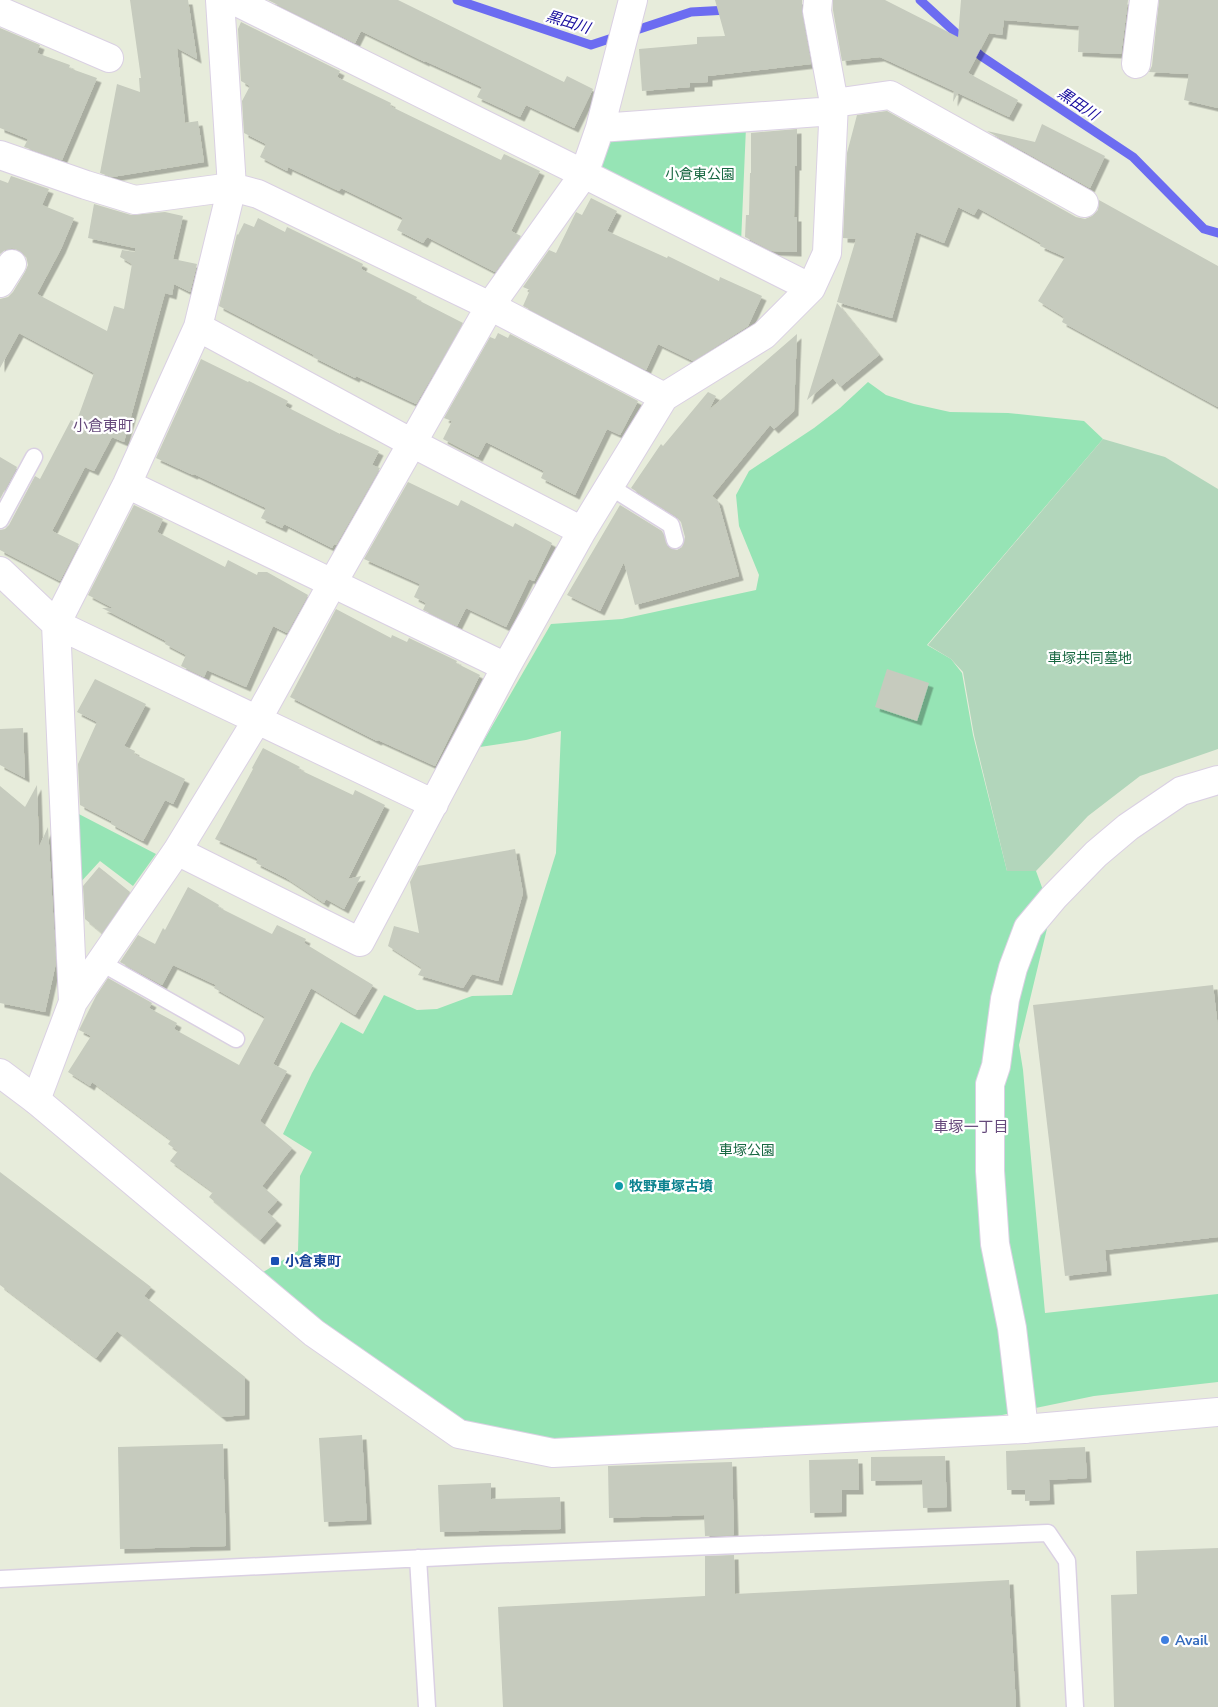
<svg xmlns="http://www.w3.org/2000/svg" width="1218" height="1707" viewBox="0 0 1218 1707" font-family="'Nunito Sans','Noto Sans JP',sans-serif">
	<defs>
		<filter id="shadow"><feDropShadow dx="4.5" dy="4.5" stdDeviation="0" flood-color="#0004"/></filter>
	</defs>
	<rect width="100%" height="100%" fill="#e7ecdb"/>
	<path fill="#96e4b5" d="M 746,127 L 741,243 L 595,172 L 611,136 Z
		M 868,382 L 886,395 L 914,404 L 950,412 L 1008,413 L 1084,421 L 1103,439 L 927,645 L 951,659 L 962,673 L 973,735 L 1007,871 L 1036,871 L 1051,912 L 1019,1045 L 1023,1070 L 1045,1313 L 1218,1294 L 1218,1382 L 1094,1396 L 953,1425 L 553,1443 L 459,1434 L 250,1280 L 298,1251 L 300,1176 L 312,1152 L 283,1134 L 312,1073 L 341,1022 L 363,1034 L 384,995 L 417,1010 L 437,1009 L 472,996 L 512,995 L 556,853 L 561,731 L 526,740 L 480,747 L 551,624 L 622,619 L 756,590 L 759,575 L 739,526 L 736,495 L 749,471 L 814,428 L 840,408 Z
		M 73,811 L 156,854 L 133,886 L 100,861 L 78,885 Z"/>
	<path fill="#b2d6bb" d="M 1103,439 L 1165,457 L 1218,489 L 1218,749 L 1140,776 L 1088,816 L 1036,871 L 1007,871 L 974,735 L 963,672 L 951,659 L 928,645 Z"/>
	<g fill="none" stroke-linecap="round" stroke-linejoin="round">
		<path stroke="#6c6cf1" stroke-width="9" d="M 457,0 L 591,45 L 691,12 L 728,10
			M 920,0 L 981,56 L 1133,157 L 1204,229 L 1218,233"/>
	</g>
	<path fill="#c6cbbe" filter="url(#shadow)" d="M 130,0 L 188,0 L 197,59 L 177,48 L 185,123 L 198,121 L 204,162 L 112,177 L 100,173 L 117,84 L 140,92 L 139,78 L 141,78 Z
		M 268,0 L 398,0 L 564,82 L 567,76 L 593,89 L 574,128 L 526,105 L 520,117 L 477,97 L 482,87 L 425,61 L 425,62 L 361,31 L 355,43 Z
		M 715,0 L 802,0 L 802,14 L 811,64 L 708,76 L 708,82 L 690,83 L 690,87 L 642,91 L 639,49 L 697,44 L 697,37 L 725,36 Z
		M 833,0 L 885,0 L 958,37 L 961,0 L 1128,0 L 1121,54 L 1078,52 L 1079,26 L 1004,20 L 1002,35 L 989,33 L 968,73 L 1018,100 L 1009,117 L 958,93 L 953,102 L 954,91 L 880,57 L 842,61 L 833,10 Z
		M 1159,0 L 1218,0 L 1218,108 L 1184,100 L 1189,74 L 1149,72 L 1152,66 Z
		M 241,22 L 340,71 L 337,77 L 391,103 L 390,106 L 501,160 L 504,154 L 540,171 L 511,231 L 521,236 L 495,272 L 427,237 L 423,243 L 397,230 L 403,218 L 341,188 L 339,191 L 288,167 L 287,171 L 260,157 L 266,144 L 244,133 L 242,101 L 250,86 L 241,81 L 238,29 Z
		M 0,28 L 40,45 L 37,53 L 70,65 L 69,68 L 97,78 L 62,160 L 24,147 L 28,139 L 0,128 Z
		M 887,111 L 1076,217 L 1085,219 L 1092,216 L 1098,210 L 1099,200 L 1218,266 L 1218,407 L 1062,322 L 1064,317 L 1038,301 L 1065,257 L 1040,246 L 1041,243 L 978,208 L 974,215 L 958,207 L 944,243 L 916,232 L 892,318 L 837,302 L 856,239 L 843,238 L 847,153 L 857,115 Z
		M 1042,124 L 1105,156 L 1090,188 L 987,131 L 1035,142 Z
		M 797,129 L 797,166 L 795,166 L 794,217 L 797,217 L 797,252 L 772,251 L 745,237 L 746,215 L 749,215 L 750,173 L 751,173 L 751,133 Z
		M 11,176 L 49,189 L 42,205 L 74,218 L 61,249 L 37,294 L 107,331 L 114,306 L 124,309 L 132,264 L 120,257 L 122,250 L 135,252 L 135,248 L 88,238 L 94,204 L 131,215 L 165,212 L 183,216 L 173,259 L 197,264 L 190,292 L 174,284 L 172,295 L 165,293 L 124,442 L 112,437 L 94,471 L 85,467 L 52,531 L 79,544 L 60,581 L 0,550 L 0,530 L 5,529 L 9,525 L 35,476 L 40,479 L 71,420 L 76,423 L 94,373 L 19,333 L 0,368 L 0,299 L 8,297 L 13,292 L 25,272 L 28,265 L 26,256 L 20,251 L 12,248 L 5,250 L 0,254 L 0,180 L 8,183 Z
		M 591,198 L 617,211 L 607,231 L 667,258 L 668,256 L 719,281 L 720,277 L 762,296 L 748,326 L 693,361 L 658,344 L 646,370 L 523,306 L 530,290 L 523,287 L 549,250 L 556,253 L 576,212 L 582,215 Z
		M 258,218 L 285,232 L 287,227 L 363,264 L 361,269 L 417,297 L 416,299 L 463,323 L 416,404 L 356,376 L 355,378 L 313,357 L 314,355 L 219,306 L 237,234 L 238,235 L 244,223 L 254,227 Z
		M 837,303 L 879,355 L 840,387 L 833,378 L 807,400 Z
		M 498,333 L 508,338 L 510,334 L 638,401 L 620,435 L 607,429 L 575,495 L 541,478 L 544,471 L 486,442 L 478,457 L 443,439 L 452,421 L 444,418 L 490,337 L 495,339 Z
		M 797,334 L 794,411 L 774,429 L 770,425 L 712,496 L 718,501 L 739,576 L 635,605 L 624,562 L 600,611 L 567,595 L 620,505 L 662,531 L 668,547 L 677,550 L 682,547 L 685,537 L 681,522 L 677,517 L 631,488 L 661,444 L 663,446 L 708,392 L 716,396 L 709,410 Z
		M 201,359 L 248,382 L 249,381 L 288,401 L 285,406 L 340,434 L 340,433 L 379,451 L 372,465 L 380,468 L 336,545 L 334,544 L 332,548 L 284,524 L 282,528 L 261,518 L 266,508 L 194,474 L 193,475 L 156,458 Z
		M 0,457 L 17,467 L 0,499 Z
		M 408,482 L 458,506 L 461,500 L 513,527 L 515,523 L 552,543 L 534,581 L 529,579 L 506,627 L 466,608 L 457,626 L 423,610 L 426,603 L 414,597 L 420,584 L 364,559 Z
		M 134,505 L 163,519 L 157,532 L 225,567 L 228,560 L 257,575 L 258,572 L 267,572 L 308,595 L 287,633 L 273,626 L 246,687 L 207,670 L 204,677 L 181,666 L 186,655 L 165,644 L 166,641 L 102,608 L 113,608 L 88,595 Z
		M 336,609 L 391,638 L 392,635 L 407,642 L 409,638 L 457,661 L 456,663 L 480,675 L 435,766 L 378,740 L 377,741 L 290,697 Z
		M 887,669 L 929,683 L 917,721 L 875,707 Z
		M 95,679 L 146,704 L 124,746 L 135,751 L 134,754 L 185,779 L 173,804 L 165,800 L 143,841 L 111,824 L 111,821 L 80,805 L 78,764 L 97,722 L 77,712 Z
		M 23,728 L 25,778 L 0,765 L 0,729 Z
		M 263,748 L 300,767 L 298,769 L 353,795 L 355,790 L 385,805 L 348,879 L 361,876 L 344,909 L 326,899 L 324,903 L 286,878 L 256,863 L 258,859 L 215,839 L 253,769 L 252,768 Z
		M 37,785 L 39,847 L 48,827 L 56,963 L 45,1012 L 0,1003 L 0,786 L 25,807 Z
		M 515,849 L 523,893 L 498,981 L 472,974 L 463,988 L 418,975 L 422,968 L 388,946 L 394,926 L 419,933 L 410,882 L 418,866 Z
		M 99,867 L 130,892 L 102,933 L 85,919 L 83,886 Z
		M 188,887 L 219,905 L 218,907 L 272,934 L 277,925 L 306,939 L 304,943 L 373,985 L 355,1015 L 311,988 L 273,1064 L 287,1071 L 260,1121 L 292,1148 L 262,1186 L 278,1200 L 267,1212 L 277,1221 L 260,1240 L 209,1197 L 213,1192 L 170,1161 L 178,1151 L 168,1144 L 171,1140 L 92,1082 L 90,1086 L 68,1072 L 91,1036 L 79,1030 L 96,996 L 108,978 L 152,1003 L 149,1008 L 177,1023 L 174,1029 L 239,1065 L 265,1017 L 214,988 L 216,985 L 173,965 L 162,985 L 120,962 L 138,935 L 155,944 L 163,928 L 165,930 Z
		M 1213,985 L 1218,1028 L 1218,1237 L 1105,1250 L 1107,1271 L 1065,1276 L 1033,1005 Z
		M 0,1172 L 151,1287 L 144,1296 L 245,1377 L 245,1415 L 222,1417 L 117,1331 L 96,1358 L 0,1285 Z
		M 362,1435 L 367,1520 L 324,1522 L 319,1438 Z
		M 223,1444 L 226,1546 L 120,1549 L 118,1447 Z
		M 1085,1447 L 1087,1478 L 1049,1480 L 1050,1500 L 1025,1501 L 1025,1490 L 1007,1490 L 1006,1451 Z
		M 945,1456 L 947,1507 L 923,1508 L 922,1480 L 871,1481 L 871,1457 Z
		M 858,1459 L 859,1490 L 842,1490 L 842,1512 L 810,1513 L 809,1460 Z
		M 732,1462 L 734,1535 L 705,1536 L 704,1515 L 609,1518 L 608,1466 Z
		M 491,1483 L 491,1499 L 560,1497 L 561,1529 L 440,1532 L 438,1485 Z
		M 1218,1548 L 1218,1707 L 1114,1707 L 1111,1595 L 1137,1594 L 1136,1551 Z
		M 734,1555 L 735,1594 L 1009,1580 L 1016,1707 L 503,1707 L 498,1607 L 705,1596 L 705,1556 Z"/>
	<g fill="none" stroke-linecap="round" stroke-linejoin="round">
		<g stroke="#dad0e3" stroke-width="19">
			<path id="lane" d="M 609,486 L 671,525 L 675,540
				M 0,520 L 34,457
				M 100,962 L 236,1039
				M 418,1558 L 427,1707
				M 0,1579 L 486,1555 L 1048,1533 L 1067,1561 L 1075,1707"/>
		</g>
		<g stroke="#dad0e3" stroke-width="30">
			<path id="street" d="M 233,0 L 584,174 L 811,288
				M 0,11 L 109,58
				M 1136,64 L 1144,0
				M 834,103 L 890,95 L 1084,203
				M 600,128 L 834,111
				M 0,155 L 86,185 L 135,200 L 232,187 L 258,194 L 490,306 L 664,397 L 764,335 L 811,288 L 827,253 L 834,103 L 817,11 L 818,0
				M 0,283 L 12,264
				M 198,327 L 412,443 L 582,531
				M 127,484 L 506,667
				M 0,571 L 56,624 L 434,804
				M 177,851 L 360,942 L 506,667 L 582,531 L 664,397
				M 73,1002 L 56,624 L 127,484 L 198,327 L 232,187 L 220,0
				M 36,1100 L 73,1002 L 177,851 L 257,720 L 332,584 L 490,306 L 584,174 L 600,128 L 633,0
				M 1024,1429 L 1012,1328 L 995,1244 L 990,1171 L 990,1084 L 996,1066 L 1005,999 L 1013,968 L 1028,928 L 1054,897 L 1096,854 L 1128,827 L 1181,791 L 1218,780"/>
		</g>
		<g stroke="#dad0e3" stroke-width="30">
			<path id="secondary" d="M 0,1073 L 36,1100 L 314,1333 L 459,1434 L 553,1453 L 1024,1429 L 1218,1412"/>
		</g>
		<use href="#lane" stroke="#fff" stroke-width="16"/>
		<use href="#street" stroke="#fff" stroke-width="28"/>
		<use href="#secondary" stroke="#fff" stroke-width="28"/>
	</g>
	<circle fill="#0f9aa8" stroke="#fff" stroke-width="2" cx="619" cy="1186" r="5"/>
	<rect fill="#1a4fb4" stroke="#fff" stroke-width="2" x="270" y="1256" width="10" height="10" rx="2.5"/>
	<circle fill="#3f7fe0" stroke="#fff" stroke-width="2" cx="1165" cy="1640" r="5"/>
	<g text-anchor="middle" stroke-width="4.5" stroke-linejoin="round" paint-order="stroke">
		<g font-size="14" fill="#186842" stroke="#fff">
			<text x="700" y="179">小倉東公園</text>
			<text x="1090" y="663">車塚共同墓地</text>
			<text x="747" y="1155">車塚公園</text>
		</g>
		<g font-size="14" font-weight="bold" fill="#0d838f" stroke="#fff" text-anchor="start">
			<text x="629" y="1191">牧野車塚古墳</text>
		</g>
		<g font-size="14" font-weight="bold" fill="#164399" stroke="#fff" text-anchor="start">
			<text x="285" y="1266">小倉東町</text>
		</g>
		<g font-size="14" font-weight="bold" fill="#366cbe" stroke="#fff" text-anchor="start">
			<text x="1175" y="1645">Avail</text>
		</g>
		<g font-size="15" font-style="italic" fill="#160b9d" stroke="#fff">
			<text transform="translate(568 22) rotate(17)" y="5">黒田川</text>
			<text transform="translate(1078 104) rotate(34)" y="5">黒田川</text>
		</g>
		<g font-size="15" fill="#65497b" stroke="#fff">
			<text x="103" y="431">小倉東町</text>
			<text x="971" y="1132">車塚一丁目</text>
		</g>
	</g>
</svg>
